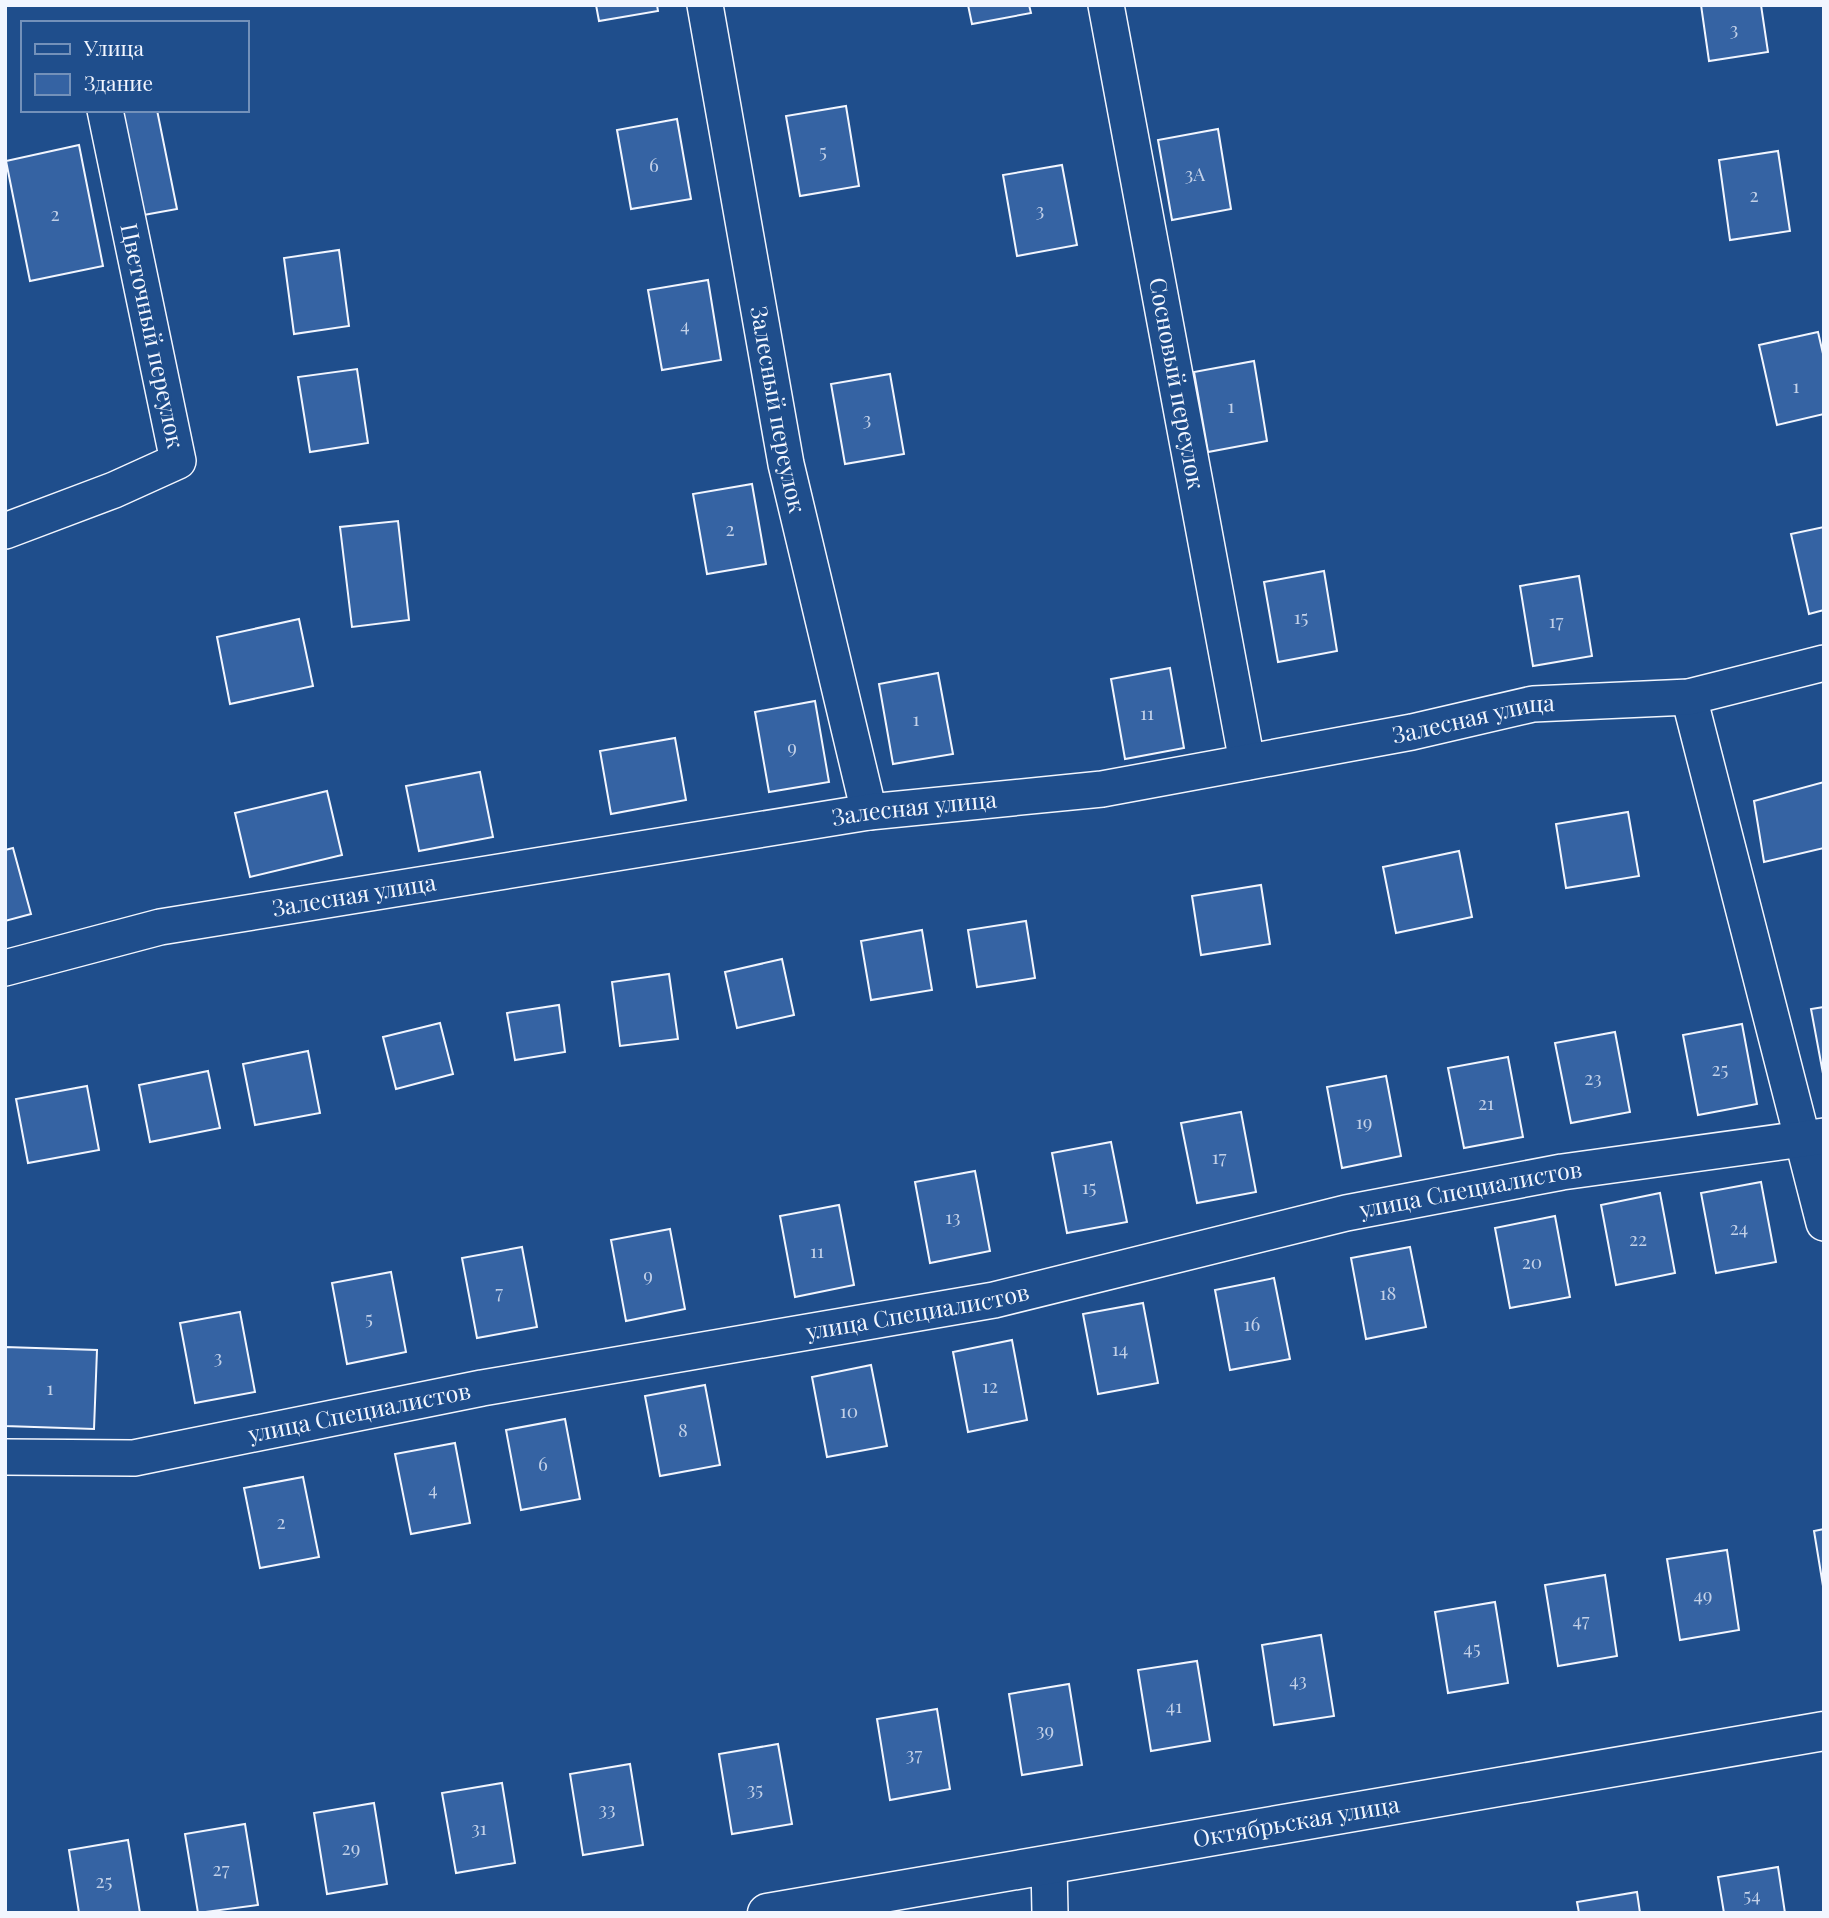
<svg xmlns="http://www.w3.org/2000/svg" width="1829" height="1918" viewBox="0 0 1829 1918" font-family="'Playfair Display',serif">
	<rect width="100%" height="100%" fill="#1f4e8c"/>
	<path fill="#3563a3" stroke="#f2f6ff" stroke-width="2" d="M 596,5 L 657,5 L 658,11 L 599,21 Z
		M 968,5 L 1029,5 L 1031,13 L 972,24 Z
		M 1701,5 L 1761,5 L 1768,52 L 1709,61 Z
		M 846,106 L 859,186 L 800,196 L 786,116 Z
		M 117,110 L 157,110 L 177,209 L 138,216 Z
		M 677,119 L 691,199 L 631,209 L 617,130 Z
		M 1218,129 L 1231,209 L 1172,220 L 1158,140 Z
		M 79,145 L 103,266 L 30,281 L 6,161 Z
		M 1778,151 L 1790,231 L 1730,240 L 1719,160 Z
		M 1062,165 L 1077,245 L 1017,256 L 1003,175 Z
		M 339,250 L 349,326 L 294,334 L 284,258 Z
		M 708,280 L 721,360 L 662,370 L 648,290 Z
		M 1818,332 L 1824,358 L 1824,414 L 1777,425 L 1759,345 Z
		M 1254,361 L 1267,441 L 1208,452 L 1194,372 Z
		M 357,369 L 368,443 L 310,452 L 298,377 Z
		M 890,374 L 904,454 L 845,464 L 831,384 Z
		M 752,484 L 766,564 L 707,574 L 693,494 Z
		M 398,521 L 409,620 L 352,627 L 340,527 Z
		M 1824,527 L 1824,610 L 1809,614 L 1791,534 Z
		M 1324,571 L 1337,651 L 1278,662 L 1264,582 Z
		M 1579,576 L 1592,656 L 1533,666 L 1520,586 Z
		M 299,619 L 313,686 L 230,704 L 217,637 Z
		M 1170,668 L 1184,748 L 1125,759 L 1111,679 Z
		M 938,673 L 953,754 L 893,764 L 879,684 Z
		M 815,701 L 829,782 L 769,792 L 755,712 Z
		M 675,738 L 686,800 L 611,814 L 600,751 Z
		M 480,772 L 493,837 L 419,851 L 406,786 Z
		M 1824,782 L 1824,848 L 1764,862 L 1754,801 Z
		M 327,791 L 342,855 L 250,877 L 235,813 Z
		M 1628,812 L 1639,876 L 1566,888 L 1556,824 Z
		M 13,848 L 31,914 L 5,921 L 5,850 Z
		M 1459,851 L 1472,917 L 1396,933 L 1383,867 Z
		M 1261,885 L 1270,944 L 1201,955 L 1192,896 Z
		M 1026,921 L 1035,978 L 977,987 L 968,930 Z
		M 922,930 L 932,990 L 871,1000 L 861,941 Z
		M 782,959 L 794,1015 L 737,1028 L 725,972 Z
		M 669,974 L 678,1039 L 620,1046 L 612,982 Z
		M 559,1005 L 565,1052 L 515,1060 L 507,1013 Z
		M 1824,1007 L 1824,1079 L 1811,1009 Z
		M 440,1023 L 453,1074 L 396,1089 L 383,1037 Z
		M 1742,1024 L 1757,1104 L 1698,1115 L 1683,1035 Z
		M 1615,1032 L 1630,1112 L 1571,1123 L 1555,1043 Z
		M 308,1051 L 320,1113 L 255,1125 L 243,1064 Z
		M 1508,1057 L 1523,1137 L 1464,1148 L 1448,1068 Z
		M 208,1071 L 220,1128 L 150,1142 L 139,1085 Z
		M 1386,1076 L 1401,1156 L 1342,1168 L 1327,1087 Z
		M 87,1086 L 99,1150 L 28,1163 L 16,1099 Z
		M 1241,1112 L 1256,1192 L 1197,1203 L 1181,1123 Z
		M 1111,1142 L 1127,1222 L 1067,1233 L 1052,1153 Z
		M 975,1171 L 990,1251 L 930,1263 L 915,1182 Z
		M 1761,1182 L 1776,1262 L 1716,1273 L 1701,1193 Z
		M 1660,1193 L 1675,1273 L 1616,1285 L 1601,1205 Z
		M 839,1205 L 854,1285 L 795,1297 L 780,1216 Z
		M 1555,1216 L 1570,1297 L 1510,1308 L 1495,1228 Z
		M 670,1229 L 685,1309 L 626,1321 L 611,1240 Z
		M 522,1247 L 537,1327 L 477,1338 L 462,1258 Z
		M 1410,1247 L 1426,1327 L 1366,1339 L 1351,1258 Z
		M 391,1272 L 406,1352 L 347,1364 L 332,1283 Z
		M 1274,1278 L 1290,1359 L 1230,1370 L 1215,1290 Z
		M 1143,1303 L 1158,1383 L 1098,1394 L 1083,1314 Z
		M 240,1312 L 255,1392 L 195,1403 L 180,1323 Z
		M 1012,1340 L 1027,1420 L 968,1432 L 953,1352 Z
		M 5,1347 L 97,1350 L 94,1429 L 5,1426 Z
		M 871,1365 L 887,1446 L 827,1457 L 812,1377 Z
		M 705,1385 L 720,1465 L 660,1476 L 645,1396 Z
		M 565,1419 L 580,1499 L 521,1510 L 506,1430 Z
		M 455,1443 L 470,1523 L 411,1534 L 395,1454 Z
		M 303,1477 L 319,1557 L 260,1568 L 244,1488 Z
		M 1824,1529 L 1824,1592 L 1814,1531 Z
		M 1727,1550 L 1739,1630 L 1680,1640 L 1667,1559 Z
		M 1605,1575 L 1617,1656 L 1558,1666 L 1545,1585 Z
		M 1495,1602 L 1508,1683 L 1448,1693 L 1435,1612 Z
		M 1321,1635 L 1334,1716 L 1274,1725 L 1262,1645 Z
		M 1197,1661 L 1210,1741 L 1151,1751 L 1138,1670 Z
		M 1069,1684 L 1082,1765 L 1022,1775 L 1009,1694 Z
		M 937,1709 L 950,1789 L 890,1800 L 877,1719 Z
		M 778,1744 L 792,1824 L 732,1834 L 719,1754 Z
		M 630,1764 L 643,1845 L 583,1855 L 570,1774 Z
		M 502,1783 L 515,1863 L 456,1873 L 442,1793 Z
		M 374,1803 L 387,1884 L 327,1894 L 314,1813 Z
		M 245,1824 L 258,1905 L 198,1913 L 185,1834 Z
		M 128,1840 L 140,1913 L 79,1913 L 69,1850 Z
		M 1778,1867 L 1785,1913 L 1724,1913 L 1718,1877 Z
		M 1637,1892 L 1640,1913 L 1579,1913 L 1577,1902 Z"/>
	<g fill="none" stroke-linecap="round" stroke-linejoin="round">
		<g stroke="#f2f6ff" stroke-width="38">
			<g id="street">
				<path id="s1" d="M 705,5 L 786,464 L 869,812"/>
				<path id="s2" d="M 1106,5 L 1247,762"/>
				<path d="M 5,531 L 114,490 L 178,461 L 105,110"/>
				<path d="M 1689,697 L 1824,1223"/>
				<path id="s3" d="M 5,968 L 160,927 L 869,812 L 1102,789 L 1412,732 L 1533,704 L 1689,697 L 1824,663"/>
				<path id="s4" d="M 5,1457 L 134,1458 L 482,1388 L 994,1300 L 1346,1213 L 1562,1172 L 1824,1136"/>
				<path d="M 1049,1866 L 1050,1913"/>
			</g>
		</g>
		<g stroke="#f2f6ff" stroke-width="41">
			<g id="secondary">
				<path id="s5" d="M 767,1913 L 1824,1731"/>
			</g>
		</g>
		<use href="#street" stroke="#1f4e8c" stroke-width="35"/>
		<use href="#secondary" stroke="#1f4e8c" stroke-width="38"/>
	</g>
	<g text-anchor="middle" stroke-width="5" stroke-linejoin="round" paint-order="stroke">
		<g font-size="19" fill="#c3d1e8">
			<text x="1734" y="36">3</text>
			<text x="823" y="158">5</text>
			<text x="654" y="172">6</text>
			<text x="1195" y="181">3А</text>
			<text x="1754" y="202">2</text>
			<text x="1040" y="217">3</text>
			<text x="55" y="221">2</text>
			<text x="685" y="332">4</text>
			<text x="1796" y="393">1</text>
			<text x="1231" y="413">1</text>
			<text x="867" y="426">3</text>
			<text x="730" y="536">2</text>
			<text x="1301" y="624">15</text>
			<text x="1556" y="628">17</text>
			<text x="1147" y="720">11</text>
			<text x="916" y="726">1</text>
			<text x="792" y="754">9</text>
			<text x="1720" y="1076">25</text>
			<text x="1593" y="1085">23</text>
			<text x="1486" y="1110">21</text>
			<text x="1364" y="1129">19</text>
			<text x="1219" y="1164">17</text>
			<text x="1089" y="1194">15</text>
			<text x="953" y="1224">13</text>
			<text x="1739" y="1235">24</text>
			<text x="1638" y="1246">22</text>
			<text x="817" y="1258">11</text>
			<text x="1532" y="1269">20</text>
			<text x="648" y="1282">9</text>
			<text x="499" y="1299">7</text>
			<text x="1388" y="1300">18</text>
			<text x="369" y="1325">5</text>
			<text x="1252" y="1331">16</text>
			<text x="1120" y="1356">14</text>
			<text x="218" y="1364">3</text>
			<text x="990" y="1393">12</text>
			<text x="50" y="1395">1</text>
			<text x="849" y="1418">10</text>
			<text x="683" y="1437">8</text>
			<text x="543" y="1471">6</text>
			<text x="433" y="1496">4</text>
			<text x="281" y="1529">2</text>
			<text x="1703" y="1602">49</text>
			<text x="1581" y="1627">47</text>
			<text x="1472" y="1655">45</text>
			<text x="1298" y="1687">43</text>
			<text x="1174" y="1713">41</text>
			<text x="1045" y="1737">39</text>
			<text x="914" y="1761">37</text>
			<text x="755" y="1796">35</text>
			<text x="607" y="1816">33</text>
			<text x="479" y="1835">31</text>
			<text x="351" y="1855">29</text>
			<text x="221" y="1876">27</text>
			<text x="104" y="1888">25</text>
			<text x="1752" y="1902">54</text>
		</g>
		<g font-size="23" fill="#f2f6ff" stroke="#1f4e8c">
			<text transform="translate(152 336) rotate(78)" y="8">Цветочный переулок</text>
			<text dy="8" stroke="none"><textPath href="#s2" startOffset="385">Сосновый переулок</textPath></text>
			<text dy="8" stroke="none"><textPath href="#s1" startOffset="411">Залесный переулок</textPath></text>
			<text dy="8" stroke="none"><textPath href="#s3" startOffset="1491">Залесная улица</textPath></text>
			<text dy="8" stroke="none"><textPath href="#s3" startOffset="924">Залесная улица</textPath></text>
			<text dy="8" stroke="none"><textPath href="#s3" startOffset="357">Залесная улица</textPath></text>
			<text dy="8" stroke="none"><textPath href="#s4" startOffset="1493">улица Специалистов</textPath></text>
			<text dy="8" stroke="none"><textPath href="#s4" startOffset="926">улица Специалистов</textPath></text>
			<text dy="8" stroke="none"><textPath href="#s4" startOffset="359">улица Специалистов</textPath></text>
			<text dy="8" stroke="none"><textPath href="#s5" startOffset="537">Октябрьская улица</textPath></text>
		</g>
	</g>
	<rect width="1829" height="1918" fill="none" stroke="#f2f6ff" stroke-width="14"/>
	<rect x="21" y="21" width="228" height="91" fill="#1f4e8c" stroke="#7391ba" stroke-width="2"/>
	<rect x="35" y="44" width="35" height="10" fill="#1f4e8c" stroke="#7391ba" stroke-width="2"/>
	<text x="84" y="56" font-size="21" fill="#f2f6ff">Улица</text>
	<rect x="35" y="74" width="35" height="21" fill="#3563a3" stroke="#7391ba" stroke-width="2"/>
	<text x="84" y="91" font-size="21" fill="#f2f6ff">Здание</text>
</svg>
